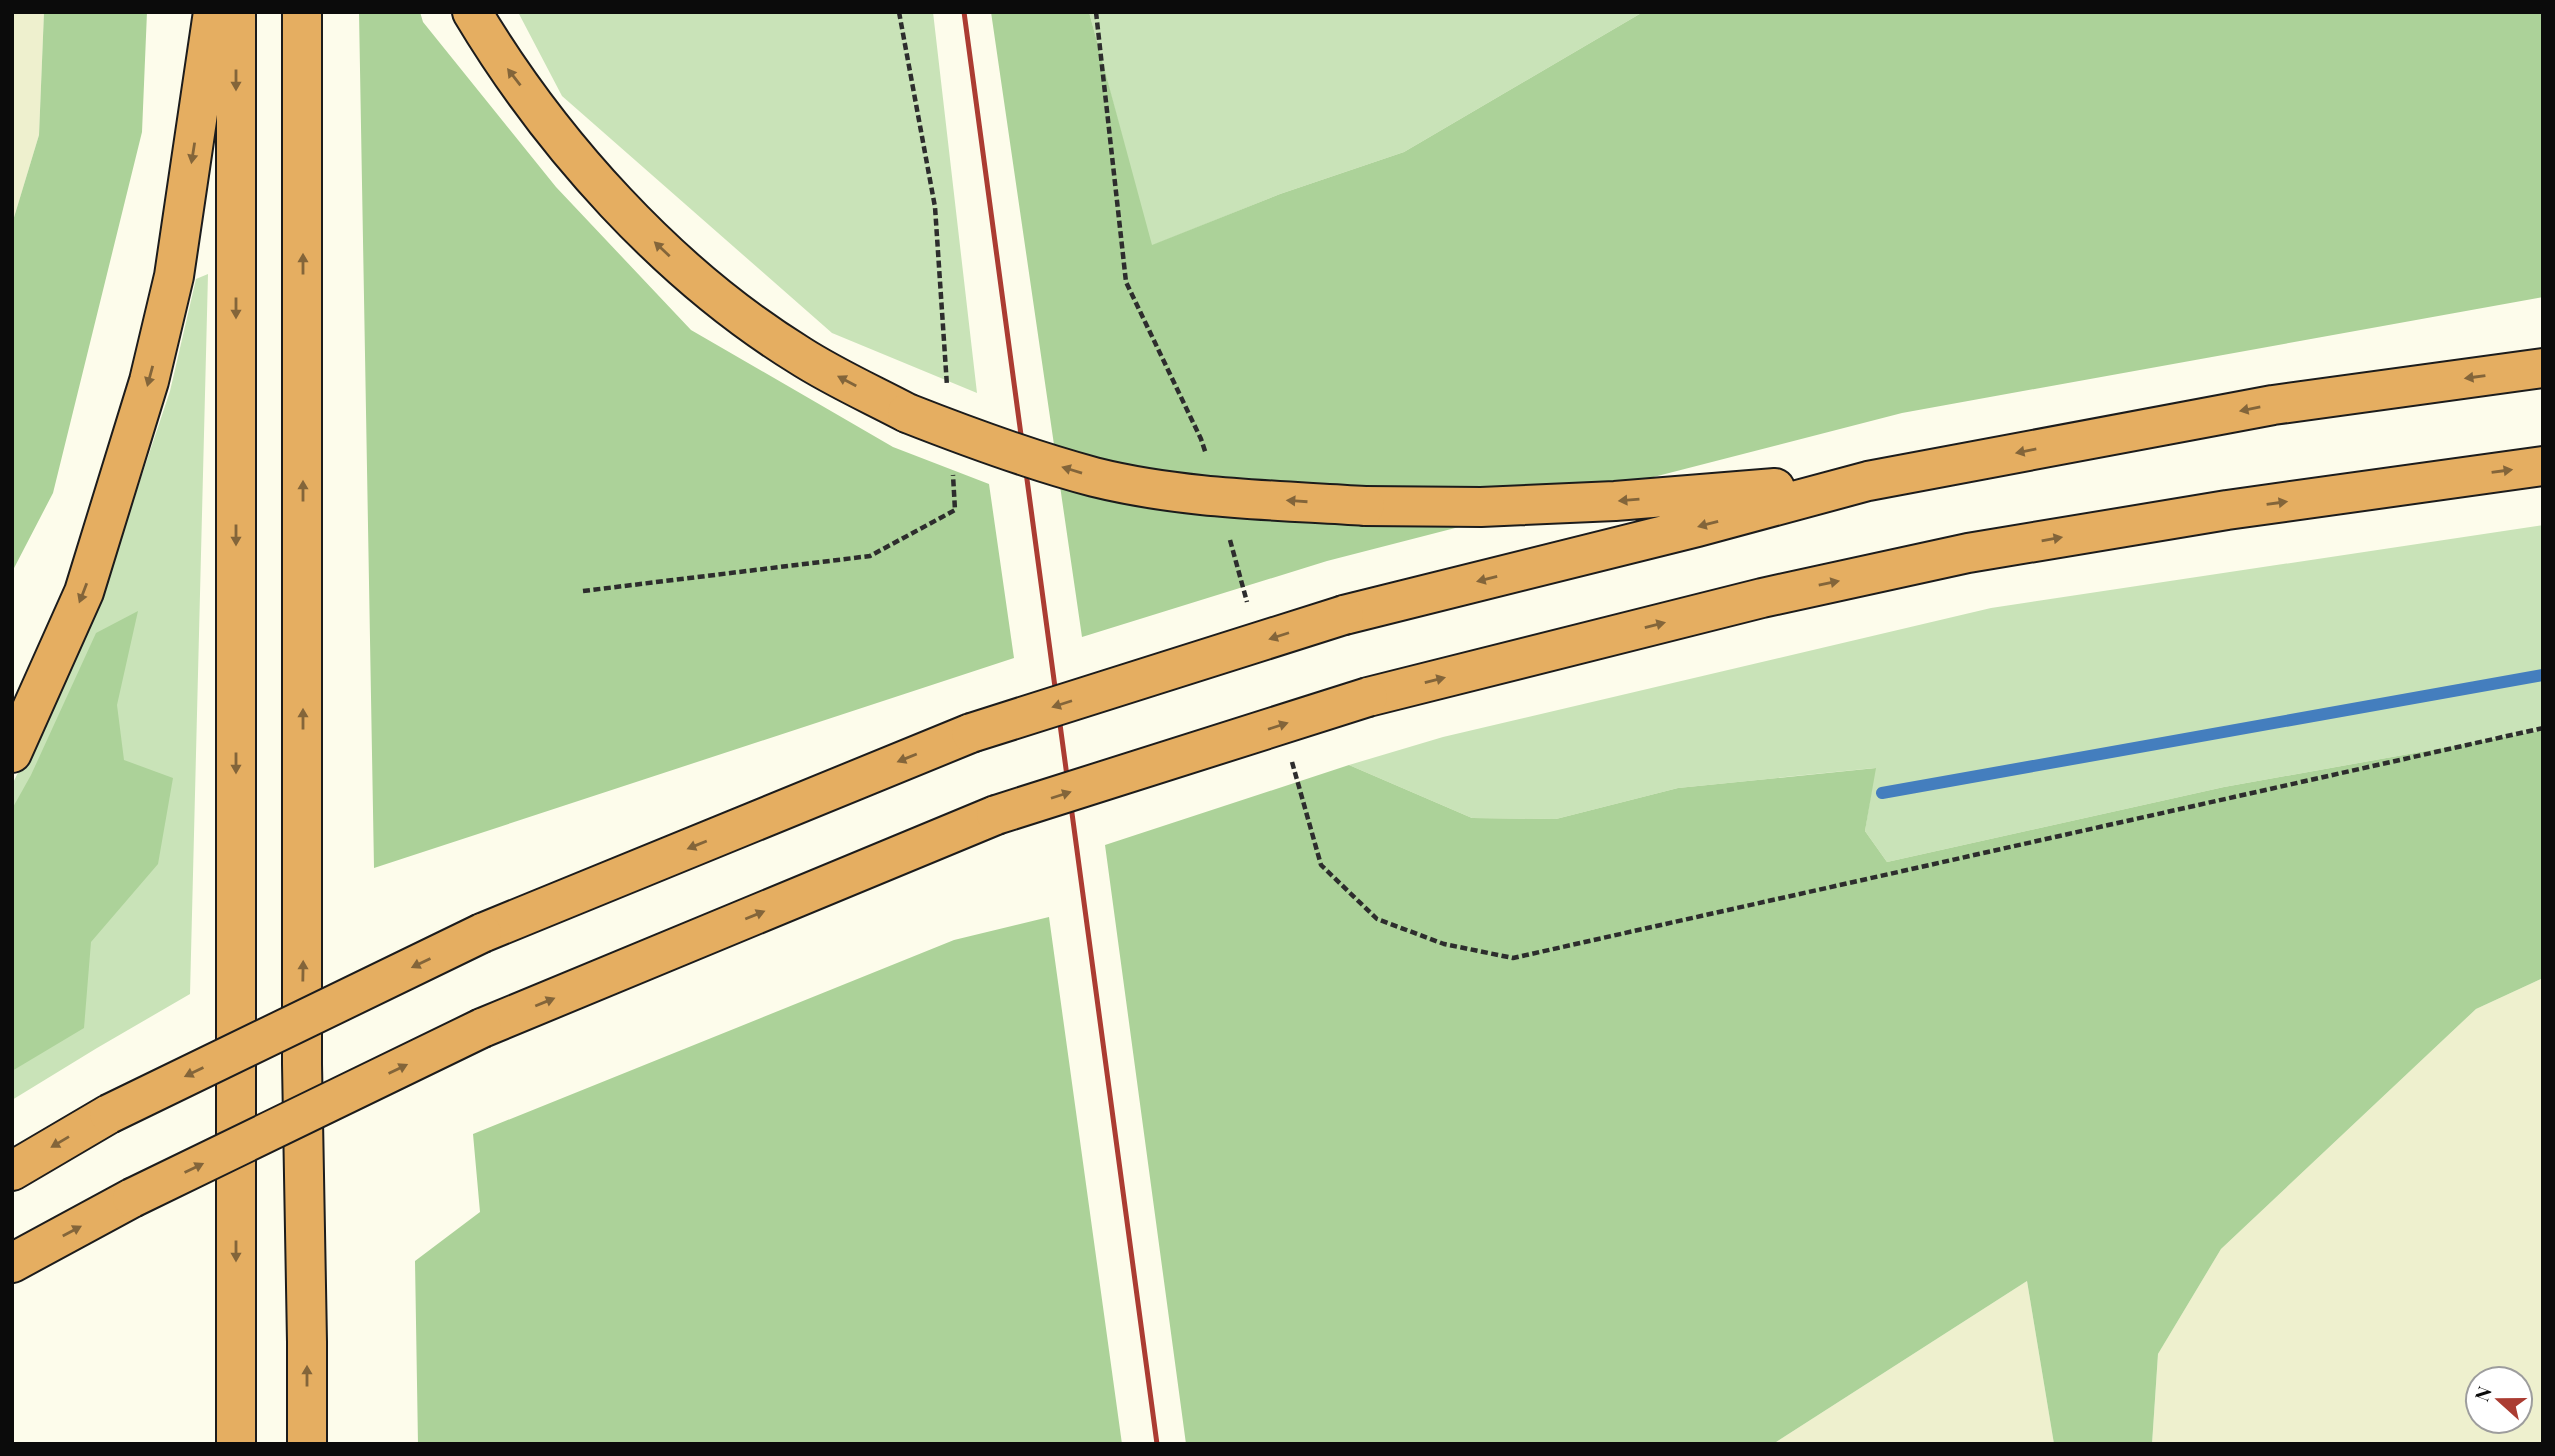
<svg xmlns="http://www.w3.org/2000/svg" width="2555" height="1456" viewBox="0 0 2555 1456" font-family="'Playfair Display',serif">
	<rect width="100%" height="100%" fill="#fdfceb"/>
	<path fill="#eef0ce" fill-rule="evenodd" d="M 12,12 L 44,12 L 39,135 L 12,224 Z
		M 2543,978 L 2543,1444 L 2152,1444 L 2158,1354 L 2221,1249 L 2476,1009 ZM 2478,1379 L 2520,1379 L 2520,1421 L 2478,1421 Z
		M 2027,1281 L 2054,1444 L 1773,1444 Z"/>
	<path fill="#c9e3b8" d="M 518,12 L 933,12 L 977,393 L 832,333 L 562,96 Z
		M 1089,12 L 1643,12 L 1404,152 L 1280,194 L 1151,246 Z
		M 208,274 L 190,994 L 97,1048 L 12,1100 L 12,785 L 99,604 L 170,391 L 196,279 Z
		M 2543,525 L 2543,730 L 2224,787 L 1887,862 L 1865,831 L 1875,768 L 1678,788 L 1556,819 L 1472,818 L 1349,765 L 1443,737 L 1991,608 Z"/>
	<path fill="#acd299" d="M 44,12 L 147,12 L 142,132 L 53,493 L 12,572 L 12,224 L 39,135 Z
		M 359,12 L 420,12 L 423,22 L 556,187 L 691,330 L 893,447 L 989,484 L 1014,658 L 374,868 Z
		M 991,12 L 1089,12 L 1152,245 L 1280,194 L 1404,152 L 1643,12 L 2543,12 L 2543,297 L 1902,413 L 1327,561 L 1082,637 Z
		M 138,611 L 117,705 L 124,760 L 173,778 L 158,864 L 91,942 L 84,1028 L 12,1071 L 12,809 L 31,775 L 96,633 Z
		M 2543,730 L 2543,978 L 2476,1009 L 2221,1249 L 2158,1354 L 2152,1444 L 2054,1444 L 2027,1281 L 1773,1444 L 1186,1444 L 1105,845 L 1349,765 L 1472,818 L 1556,819 L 1678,788 L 1876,768 L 1865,831 L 1887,862 L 2224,787 Z
		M 1049,917 L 1122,1444 L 418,1444 L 415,1261 L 480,1212 L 473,1134 L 954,940 Z"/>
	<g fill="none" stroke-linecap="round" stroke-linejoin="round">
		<path stroke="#447ebe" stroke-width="12" d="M 1882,793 L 2543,675"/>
		<g stroke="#1c1c1c" stroke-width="42">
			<path id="highway" d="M 236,12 L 236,1444
				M 302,12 L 302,1064 L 307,1342 L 307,1444
				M 472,12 C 551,144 668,274 799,355 C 833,377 871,394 907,413
				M 1365,506 L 1481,507 L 1615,501 L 1775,488
				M 1344,615 L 1697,527 L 1868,481 L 2273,405 L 2543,368
				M 1368,697 L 1762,598 L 1968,553 L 2227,510 L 2543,466
				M 12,753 L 84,592 L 149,381 L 174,276 L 213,12
				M 482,933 L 971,733
				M 482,1028 L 996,815
				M 12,1171 L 109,1114
				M 12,1263 L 132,1198"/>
		</g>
		<path stroke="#2d2d2d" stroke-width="4.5" stroke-dasharray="7 3.5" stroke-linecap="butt" d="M 899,12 L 935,207 L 947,386
			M 1096,12 L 1126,282 L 1201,439 L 1206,454
			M 1230,540 L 1247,602
			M 583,591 L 870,556 L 955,510 L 953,475
			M 1292,762 L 1321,865 L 1377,919 L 1444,944 L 1513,958 L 2543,728"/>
		<use href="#highway" stroke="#e5ae61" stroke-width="38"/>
		<path stroke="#ab3c32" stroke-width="5" d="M 964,12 L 1157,1444"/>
		<g stroke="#1c1c1c" stroke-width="42" stroke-linecap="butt">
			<path id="highway-bridge" d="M 907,413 C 968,437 1030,460 1094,477 C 1182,499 1275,500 1365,506
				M 971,733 L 1344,615
				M 996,815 L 1368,697
				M 109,1114 L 482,933
				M 132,1198 L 482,1028"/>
		</g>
		<use href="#highway-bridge" stroke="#e5ae61" stroke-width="38"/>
	</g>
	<defs><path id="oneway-solid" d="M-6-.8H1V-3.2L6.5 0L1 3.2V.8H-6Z" transform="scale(1.75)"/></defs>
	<g fill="#83653a">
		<use href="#oneway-solid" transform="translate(514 77) rotate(-128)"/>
		<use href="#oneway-solid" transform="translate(236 80) rotate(90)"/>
		<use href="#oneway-solid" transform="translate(193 153) rotate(99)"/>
		<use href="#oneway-solid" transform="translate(662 249) rotate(-137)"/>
		<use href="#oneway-solid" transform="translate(303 264) rotate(-90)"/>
		<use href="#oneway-solid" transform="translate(236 308) rotate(90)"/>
		<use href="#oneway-solid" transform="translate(150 376) rotate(105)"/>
		<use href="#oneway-solid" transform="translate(2475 377) rotate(172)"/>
		<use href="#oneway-solid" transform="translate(847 381) rotate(-152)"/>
		<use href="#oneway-solid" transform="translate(2250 409) rotate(169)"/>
		<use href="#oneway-solid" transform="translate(2026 451) rotate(169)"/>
		<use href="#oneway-solid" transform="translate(1072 470) rotate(-163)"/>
		<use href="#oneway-solid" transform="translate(2502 471) rotate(-8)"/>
		<use href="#oneway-solid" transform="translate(303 491) rotate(-90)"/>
		<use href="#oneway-solid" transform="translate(1629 500) rotate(175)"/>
		<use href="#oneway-solid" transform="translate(1297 501) rotate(-176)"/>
		<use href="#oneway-solid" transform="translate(2277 503) rotate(-8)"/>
		<use href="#oneway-solid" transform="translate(1708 524) rotate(165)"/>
		<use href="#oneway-solid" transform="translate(236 535) rotate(90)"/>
		<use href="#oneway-solid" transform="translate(2052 539) rotate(-10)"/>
		<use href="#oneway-solid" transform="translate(1487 579) rotate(166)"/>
		<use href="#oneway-solid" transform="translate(1829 583) rotate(-12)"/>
		<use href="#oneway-solid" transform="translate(83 593) rotate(111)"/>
		<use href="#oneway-solid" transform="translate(1655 625) rotate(-14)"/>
		<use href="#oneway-solid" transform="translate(1279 636) rotate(162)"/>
		<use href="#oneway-solid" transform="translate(1435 680) rotate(-14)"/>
		<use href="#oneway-solid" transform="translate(1062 704) rotate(162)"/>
		<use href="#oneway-solid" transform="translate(303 719) rotate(-90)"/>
		<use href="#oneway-solid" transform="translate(1278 726) rotate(-18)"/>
		<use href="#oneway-solid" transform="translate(907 758) rotate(158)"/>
		<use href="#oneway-solid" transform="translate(236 763) rotate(90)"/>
		<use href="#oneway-solid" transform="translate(1061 795) rotate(-18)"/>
		<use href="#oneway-solid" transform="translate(697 845) rotate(158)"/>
		<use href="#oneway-solid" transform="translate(755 915) rotate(-22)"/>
		<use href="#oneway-solid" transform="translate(421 963) rotate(154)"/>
		<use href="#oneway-solid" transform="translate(303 971) rotate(-89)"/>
		<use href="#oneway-solid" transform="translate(545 1002) rotate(-22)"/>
		<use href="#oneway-solid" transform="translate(398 1069) rotate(-26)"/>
		<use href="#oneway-solid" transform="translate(194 1072) rotate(154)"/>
		<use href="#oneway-solid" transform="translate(60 1142) rotate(149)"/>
		<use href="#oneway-solid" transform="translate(194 1168) rotate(-26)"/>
		<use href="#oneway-solid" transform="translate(72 1231) rotate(-28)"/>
		<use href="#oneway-solid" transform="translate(236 1251) rotate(90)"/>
		<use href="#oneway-solid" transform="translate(307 1376) rotate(-90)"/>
	</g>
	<rect width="2555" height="1456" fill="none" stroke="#0b0b0b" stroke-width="28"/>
	<g transform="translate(2499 1400) rotate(291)"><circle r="33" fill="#ffffff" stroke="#9d9d9d" stroke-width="2"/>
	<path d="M0-5L12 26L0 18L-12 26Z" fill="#ab3c32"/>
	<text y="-10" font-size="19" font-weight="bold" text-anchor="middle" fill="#0b0b0b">N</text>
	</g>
</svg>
